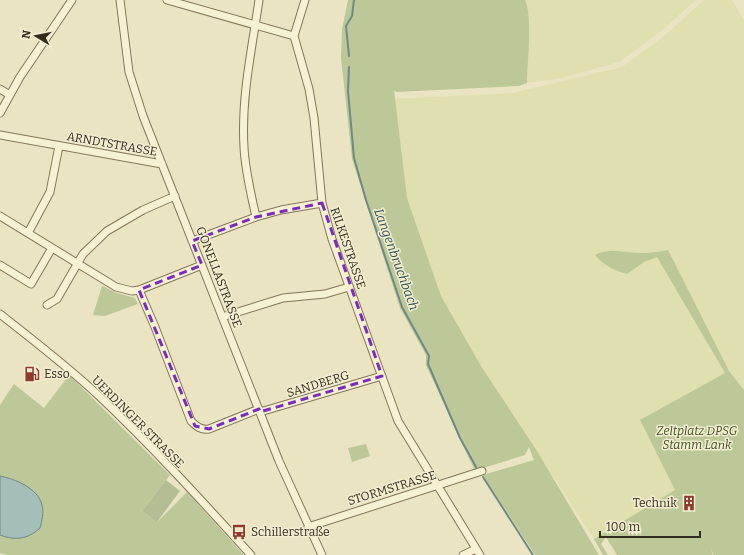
<svg xmlns="http://www.w3.org/2000/svg" width="744" height="555" viewBox="0 0 744 555" font-family="Bitter,serif">
	<rect width="100%" height="100%" fill="#ebe4c2"/>
	<path fill="#e0dfb0" d="M 525,0 L 696,0 L 660,32 L 619,62 L 562,78 L 527,83 L 529,17 Z
		M 704,0 L 732,0 L 744,20 L 744,390 L 729,371 L 640,421 L 676,490 L 594,539 L 481,366 L 441,296 L 407,198 L 390,99 L 513,93 L 622,67 L 663,37 Z"/>
	<path fill="#bcc897" d="M 348,0 L 525,0 C 533,17 527,63 527,83 L 519,86 L 396,92 L 394,90 L 407,198 L 441,296 L 481,366 L 537,451 L 599,555 L 535,555 L 483,475 L 534,460 L 529,447 L 525,455 L 480,469 L 474,469 L 426,365 L 426,355 L 400,308 L 352,159 L 341,58 L 342,29 Z
		M 668,250 L 729,371 L 744,390 L 744,555 L 714,555 L 711,549 L 713,555 L 617,555 L 606,537 L 601,544 L 608,555 L 603,555 L 594,539 L 675,490 L 640,420 L 725,373 L 657,257 L 644,262 L 627,274 C 614,270 604,266 595,255 C 611,246 628,254 645,253 C 653,253 660,251 668,250 Z
		M 102,286 L 117,293 L 135,298 L 138,304 L 105,316 L 93,315 Z
		M 69,375 L 170,475 L 142,511 L 157,522 L 187,492 L 244,555 L 7,555 L 0,553 L 0,535 L 13,538 L 42,519 C 42,515 43,510 42,506 C 39,490 14,479 0,476 L 0,405 L 14,384 L 44,408 Z
		M 366,444 L 370,456 L 352,462 L 348,448 Z"/>
	<path fill="#b4be95" d="M 166,480 L 180,491 L 157,522 L 142,511 Z"/>
	<path fill="#a4beba" stroke="#6c8b87" d="M 0,476 C 15,479 38,488 42,505 C 44,512 42,521 40,528 C 28,539 16,541 0,535 Z"/>
	<g fill="none" stroke-linecap="round" stroke-linejoin="round">
		<path stroke="#6c8b87" stroke-width="2" d="M 349,56 L 346,26 L 352,16 L 354,0
			M 349,67 L 348,91 L 354,158 L 366,200 L 402,307 L 429,356 L 428,364 L 460,438 L 476,467
			M 483,477 L 533,555"/>
		<g stroke="#84765a" stroke-width="9">
			<path id="minor" d="M 120,0 L 129,72 L 143,116 L 279,461 L 322,555
				M 167,0 L 294,36 L 309,89 L 314,118 L 322,203 L 332,239 L 398,421 L 480,555
				M 294,36 L 305,0
				M 0,89 L 10,95
				M 0,113 L 20,77 L 72,0
				M 0,135 L 162,164
				M 0,216 L 116,287 L 132,291 L 139,290 L 202,265
				M 256,217 C 251,194 245,170 244,147 C 241,97 252,49 259,0
				M 28,233 L 50,192 L 59,146
				M 192,241 L 256,217 L 281,210 L 322,203
				M 0,265 L 31,284 L 52,248
				M 139,290 L 155,327 L 191,421 C 197,427 201,430 209,429 L 259,409
				M 47,305 L 57,299 L 83,254 L 107,231 L 143,210 L 175,196
				M 0,314 C 33,340 67,366 98,395 C 152,446 202,501 251,555
				M 222,317 L 283,298 L 325,294 L 349,287
				M 260,412 L 382,376
				M 308,527 L 482,471
				M 463,555 L 476,549"/>
		</g>
		<use href="#minor" stroke="#f7f1d4" stroke-width="7"/>
	</g>
	<path fill="none" stroke="#7b2cbf" stroke-width="3" stroke-dasharray="8 5" stroke-linejoin="round" d="M 322,203 L 382,376 L 260,412 L 259,409 L 209,429 L 195,426 L 139,290 L 202,265 L 192,241 L 256,217 Z"/>
	<defs>
		<g id="fuel-bare" transform="scale(1.2)"><path d="M-5.5-6h7V0h2V4h1.3V-2.5L3-4.5l.8-.8L6-3V5H2.5V1h-1V6h-7ZM-4.2-4.7v3.2H.2V-4.7Z" fill="#90392d" stroke="#f3eed1" stroke-width="2.5" paint-order="stroke"/></g>
		<g id="building-bare" transform="scale(1.2)"><path d="M-4-6H4V6H1V3H-1V6H-4ZM-2.5-4.3h1.7v1.8h-1.7ZM.8-4.3h1.7v1.8H.8ZM-2.5-1h1.7V.8h-1.7ZM.8-1h1.7V.8H.8Z" fill="#90392d" stroke="#f3eed1" stroke-width="2.5" paint-order="stroke"/></g>
		<g id="bus-bare" transform="scale(1.2)"><path d="M-5-6H5V4H4V6H2V4H-2V6H-4V4H-5ZM-3.5-4V0h7V-4ZM-3.5 1.2v1.5H-2V1.2ZM2 1.2v1.5H3.5V1.2Z" fill="#90392d" stroke="#f3eed1" stroke-width="2.5" paint-order="stroke"/></g>
	</defs>
	<g fill-rule="evenodd">
		<use href="#fuel-bare" x="32" y="374"/>
		<use href="#building-bare" x="689" y="503"/>
		<use href="#bus-bare" x="239" y="532"/>
	</g>
	<g text-anchor="middle" stroke-width="3" stroke-linejoin="round" paint-order="stroke">
		<g font-size="12" fill="#342c1e" stroke="#f3eed1">
			<text transform="translate(112 144) rotate(10)" y="4">ARNDTSTRASSE</text>
			<text transform="translate(348 248) rotate(71)" y="4">RILKESTRASSE</text>
			<text transform="translate(219 277) rotate(69)" y="4">GONELLASTRASSE</text>
			<text transform="translate(318 384) rotate(-17)" y="4">SANDBERG</text>
			<text transform="translate(138 422) rotate(45)" y="4">UERDINGER STRASSE</text>
			<text transform="translate(392 488) rotate(-17)" y="4">STORMSTRASSE</text>
		</g>
		<g font-size="12" fill="#342c1e" stroke="#f3eed1" text-anchor="start">
			<text x="44" y="378">Esso</text>
			<text x="677" y="507" text-anchor="end">Technik</text>
			<text x="251" y="536">Schillerstraße</text>
		</g>
		<g font-size="12" font-style="italic" fill="#405025" stroke="#f3eed1">
			<text x="697" y="435">Zeltplatz DPSG<tspan x="697" dy="14">Stamm Lank</tspan></text>
		</g>
		<g font-size="13" font-style="italic" fill="#2e5153" stroke="#f3eed1">
			<text transform="translate(397 259) rotate(70)" y="5">Langenbruchbach</text>
		</g>
	</g>
	<g transform="translate(36 36) rotate(280)" stroke="#f3eed1" stroke-width="3" paint-order="stroke">
	<path d="M0-3L7 15L0 10L-7 15Z" fill="#342c1e"/>
	<text y="-6" font-size="11" font-weight="bold" text-anchor="middle" fill="#342c1e">N</text>
	</g>
	<path d="M600 531v6h100v-6" fill="none" stroke="#342c1e" stroke-width="2"/>
	<text x="606" y="531" font-size="12" fill="#342c1e" stroke="#f3eed1" stroke-width="3" paint-order="stroke">100 m</text>
</svg>
